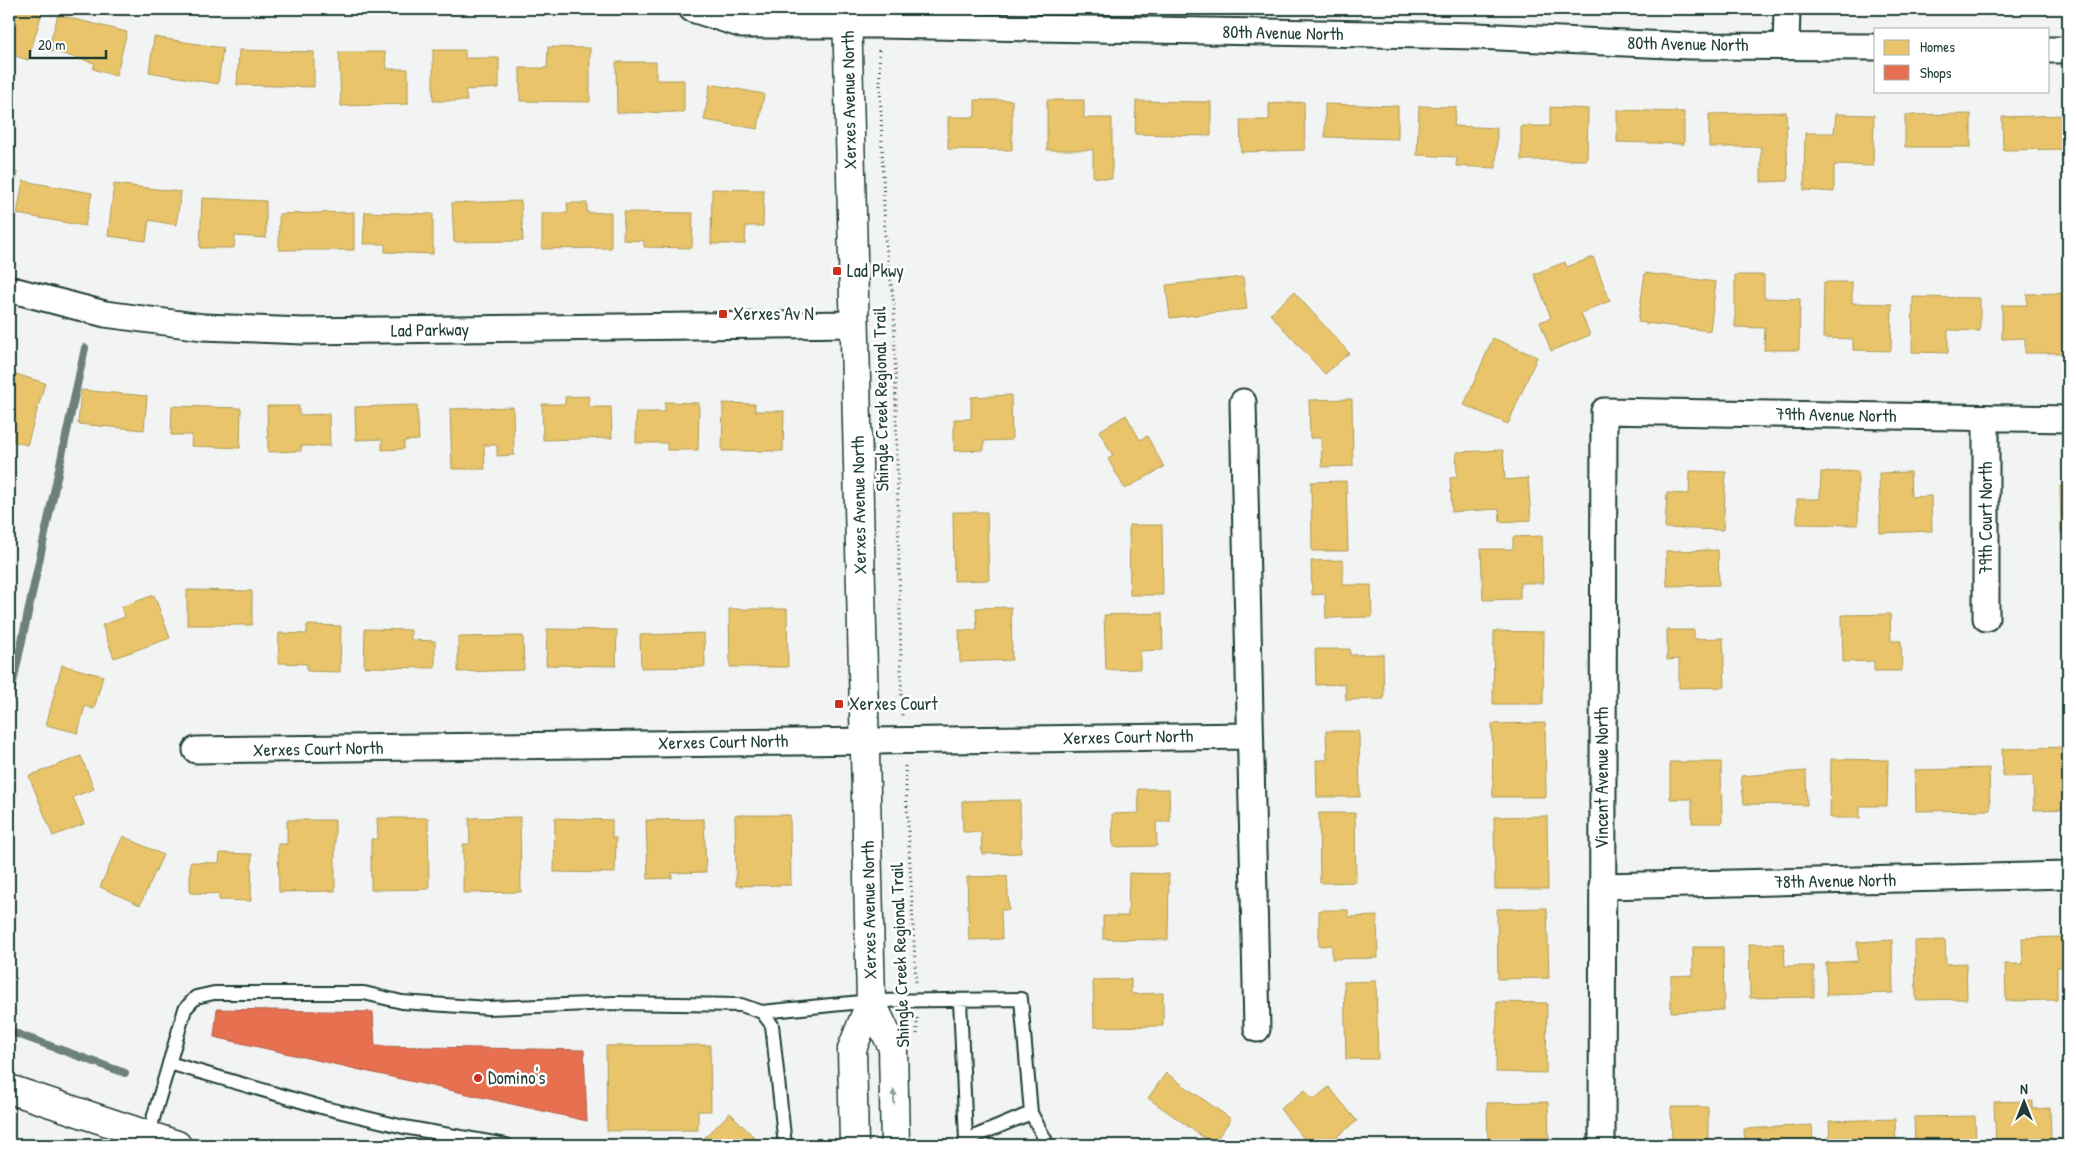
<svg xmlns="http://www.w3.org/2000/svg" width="2077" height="1154" viewBox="0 0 2077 1154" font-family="'Patrick Hand',sans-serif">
	<rect width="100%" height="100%" fill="#f2f3f3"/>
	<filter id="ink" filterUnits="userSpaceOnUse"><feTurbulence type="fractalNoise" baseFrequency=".02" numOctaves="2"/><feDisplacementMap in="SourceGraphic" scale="10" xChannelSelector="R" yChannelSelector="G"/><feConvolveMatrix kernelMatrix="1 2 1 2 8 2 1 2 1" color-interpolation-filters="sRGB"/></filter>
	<g filter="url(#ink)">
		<path fill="#e9c46a" stroke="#ac9c5a" d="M 9,9 L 43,9 L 28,60 L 9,54 Z
			M 58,15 L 127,32 L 116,76 L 93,69 L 95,63 L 48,50 Z
			M 154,37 L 223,48 L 218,84 L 149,72 Z
			M 548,47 L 590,48 L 590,102 L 520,101 L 520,68 L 547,68 Z
			M 239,50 L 314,52 L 314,87 L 237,85 Z
			M 433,50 L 465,50 L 465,58 L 499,58 L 499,88 L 465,90 L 467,101 L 433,101 Z
			M 339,52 L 385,52 L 387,69 L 408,69 L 408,104 L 341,106 Z
			M 616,62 L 656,62 L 656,80 L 684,80 L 684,112 L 617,113 Z
			M 710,84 L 764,94 L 758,129 L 704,120 Z
			M 975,100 L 1012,100 L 1012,150 L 948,149 L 948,117 L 975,117 Z
			M 1047,100 L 1084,100 L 1084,118 L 1112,118 L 1112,179 L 1093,177 L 1093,150 L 1047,150 Z
			M 1136,101 L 1211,102 L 1211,136 L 1135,134 Z
			M 1304,102 L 1305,150 L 1241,152 L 1240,120 L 1269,120 L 1269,104 Z
			M 1325,104 L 1398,106 L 1398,139 L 1325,137 Z
			M 1419,106 L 1456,107 L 1454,126 L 1497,128 L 1496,168 L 1456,166 L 1457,157 L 1417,155 Z
			M 1550,107 L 1588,109 L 1587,160 L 1521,160 L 1521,126 L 1550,126 Z
			M 1617,110 L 1684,112 L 1684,144 L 1617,142 Z
			M 1786,112 L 1788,181 L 1761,182 L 1761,147 L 1709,147 L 1709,114 Z
			M 1836,114 L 1874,115 L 1873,166 L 1834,165 L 1834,192 L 1804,190 L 1805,133 L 1834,133 Z
			M 1971,114 L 1971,147 L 1905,147 L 1905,115 Z
			M 2068,115 L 2068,149 L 2003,150 L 2002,117 Z
			M 9,170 L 18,173 L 9,207 Z
			M 23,181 L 92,193 L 85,226 L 17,214 Z
			M 114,184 L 181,192 L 176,225 L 149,220 L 146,241 L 108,236 Z
			M 712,189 L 764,190 L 763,226 L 746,226 L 745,244 L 711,244 Z
			M 202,198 L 266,201 L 266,238 L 235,236 L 234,248 L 200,248 Z
			M 521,201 L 523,241 L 454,242 L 452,203 Z
			M 567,203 L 587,203 L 587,213 L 611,212 L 611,248 L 542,249 L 542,213 L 568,213 Z
			M 354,212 L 354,250 L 279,250 L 279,214 Z
			M 365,212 L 433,214 L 433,254 L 385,252 L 385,244 L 363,244 Z
			M 624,212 L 693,213 L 692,248 L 644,247 L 644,241 L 623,240 Z
			M 1593,257 L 1610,301 L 1581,313 L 1590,335 L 1551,351 L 1540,322 L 1551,318 L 1534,274 L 1565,262 L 1567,267 Z
			M 1645,273 L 1716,282 L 1710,331 L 1638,322 Z
			M 1735,275 L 1764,275 L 1764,298 L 1800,299 L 1799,350 L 1764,350 L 1765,328 L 1735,327 Z
			M 1243,277 L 1247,309 L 1170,318 L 1166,285 Z
			M 1824,282 L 1852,282 L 1852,303 L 1892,304 L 1891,351 L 1853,350 L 1853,339 L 1823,338 Z
			M 1294,292 L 1349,353 L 1325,374 L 1270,314 Z
			M 2062,293 L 2062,353 L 2025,353 L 2025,338 L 2002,339 L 2002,305 L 2027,305 L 2027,294 Z
			M 1913,297 L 1980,298 L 1980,331 L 1948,330 L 1948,353 L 1912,352 Z
			M 1493,338 L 1537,357 L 1508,424 L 1464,405 Z
			M 9,372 L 45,383 L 27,445 L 9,440 Z
			M 81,390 L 147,396 L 144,430 L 78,424 Z
			M 1011,395 L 1012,440 L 984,441 L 984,450 L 954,451 L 954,419 L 971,419 L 971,397 Z
			M 589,396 L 589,407 L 611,407 L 612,438 L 543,440 L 542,404 L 565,404 L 565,397 Z
			M 1352,399 L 1353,466 L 1322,467 L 1321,438 L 1310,438 L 1309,400 Z
			M 665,402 L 699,403 L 698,450 L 667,450 L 667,443 L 636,443 L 636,412 L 665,412 Z
			M 723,403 L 755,404 L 755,411 L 784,411 L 783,451 L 722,451 Z
			M 417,405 L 419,440 L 404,441 L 404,449 L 382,450 L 382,439 L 356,440 L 355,407 Z
			M 172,406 L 241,408 L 240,448 L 191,446 L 192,435 L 171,435 Z
			M 267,406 L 299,406 L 299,415 L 329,414 L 330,446 L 301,446 L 301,451 L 268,452 Z
			M 513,407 L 514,455 L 497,456 L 497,445 L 484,445 L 485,469 L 452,469 L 450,409 Z
			M 1126,415 L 1140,440 L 1147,436 L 1164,467 L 1125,489 L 1108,459 L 1113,456 L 1099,431 Z
			M 1503,450 L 1505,480 L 1528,478 L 1531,520 L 1500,522 L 1499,509 L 1452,512 L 1450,478 L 1457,477 L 1456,452 Z
			M 1690,471 L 1726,472 L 1723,530 L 1665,528 L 1667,493 L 1689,494 Z
			M 1858,471 L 1858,525 L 1797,524 L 1797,499 L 1820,499 L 1821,472 Z
			M 1910,472 L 1911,497 L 1931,496 L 1932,531 L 1880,533 L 1879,473 Z
			M 1346,481 L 1348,551 L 1312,551 L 1311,482 Z
			M 2060,486 L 2068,486 L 2068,532 L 2061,533 Z
			M 953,512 L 987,512 L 989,580 L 954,581 Z
			M 1129,525 L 1162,525 L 1163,595 L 1130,595 Z
			M 1542,536 L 1543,583 L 1520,583 L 1520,599 L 1483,600 L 1481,549 L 1513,549 L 1513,537 Z
			M 1718,550 L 1719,585 L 1667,586 L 1666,551 Z
			M 1343,560 L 1343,585 L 1371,585 L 1372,617 L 1326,618 L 1325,594 L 1312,595 L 1311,561 Z
			M 187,590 L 252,591 L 252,625 L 187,625 Z
			M 154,595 L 170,638 L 114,658 L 102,625 L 125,617 L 121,607 Z
			M 1011,607 L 1012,660 L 960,662 L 959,630 L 977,630 L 976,608 Z
			M 729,609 L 787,609 L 788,667 L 730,667 Z
			M 1162,613 L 1163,650 L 1140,651 L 1140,669 L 1106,670 L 1104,615 Z
			M 1890,614 L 1891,641 L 1901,641 L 1902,671 L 1874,671 L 1874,661 L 1843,662 L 1842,615 Z
			M 307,625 L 341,626 L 340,672 L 307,671 L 307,664 L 278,663 L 279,633 L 307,634 Z
			M 365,629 L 411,630 L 411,640 L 435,641 L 435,668 L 364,667 Z
			M 547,629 L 617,630 L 616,666 L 546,665 Z
			M 1667,630 L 1694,630 L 1694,639 L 1723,638 L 1725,687 L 1679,688 L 1679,659 L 1667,660 Z
			M 1494,631 L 1544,632 L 1543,704 L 1493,704 Z
			M 704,633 L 705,667 L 641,668 L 640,635 Z
			M 523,636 L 524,670 L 458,672 L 458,637 Z
			M 1315,649 L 1350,649 L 1350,655 L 1383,654 L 1384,699 L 1346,700 L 1345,684 L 1316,685 Z
			M 62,665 L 103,676 L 94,709 L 85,706 L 78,733 L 46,725 Z
			M 1545,723 L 1546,797 L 1493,797 L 1492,724 Z
			M 1326,731 L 1359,731 L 1360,797 L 1317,797 L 1316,760 L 1327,760 Z
			M 2065,747 L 2067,809 L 2034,810 L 2033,776 L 2003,777 L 2002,749 Z
			M 81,756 L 94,789 L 73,797 L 84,824 L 53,836 L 29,776 Z
			M 1831,759 L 1888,760 L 1887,806 L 1860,806 L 1860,818 L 1830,818 Z
			M 1670,762 L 1721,762 L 1722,823 L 1692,823 L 1692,799 L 1670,799 Z
			M 1989,768 L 1990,810 L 1916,811 L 1915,770 Z
			M 1806,771 L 1807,805 L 1744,804 L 1741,776 Z
			M 1138,789 L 1169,789 L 1170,822 L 1156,822 L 1157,846 L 1113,847 L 1112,814 L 1139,813 Z
			M 1020,800 L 1021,853 L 982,854 L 981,832 L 963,832 L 962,801 Z
			M 1319,813 L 1355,813 L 1356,882 L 1320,883 Z
			M 735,815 L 790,815 L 791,885 L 736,886 Z
			M 1547,816 L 1548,889 L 1495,889 L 1494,817 Z
			M 520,817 L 521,892 L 463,893 L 463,844 L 470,844 L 469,818 Z
			M 377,818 L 428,818 L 429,889 L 371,890 L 371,839 L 378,839 Z
			M 555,818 L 612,820 L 612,838 L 616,838 L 615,873 L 554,872 Z
			M 704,819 L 706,872 L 672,873 L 672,878 L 648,879 L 646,820 Z
			M 287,820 L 335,820 L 335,891 L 279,892 L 278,844 L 287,844 Z
			M 123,836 L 163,855 L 140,905 L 100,887 Z
			M 220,853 L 252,854 L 251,901 L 219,900 L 219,894 L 190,893 L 190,862 L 219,863 Z
			M 1129,873 L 1169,874 L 1168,940 L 1103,939 L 1103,916 L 1128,916 Z
			M 1007,876 L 1009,910 L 1001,910 L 1002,939 L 969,940 L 967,877 Z
			M 1547,908 L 1549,978 L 1498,979 L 1497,909 Z
			M 1319,910 L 1348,910 L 1348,917 L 1377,916 L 1378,958 L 1332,959 L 1332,945 L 1319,946 Z
			M 2064,937 L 2064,967 L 2057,967 L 2057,1000 L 2006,1001 L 2005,964 L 2023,964 L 2022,938 Z
			M 1892,940 L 1893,993 L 1827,995 L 1826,963 L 1858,961 L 1857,942 Z
			M 1945,940 L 1946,964 L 1966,963 L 1967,999 L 1916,1000 L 1915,941 Z
			M 1749,944 L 1784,944 L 1785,966 L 1814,966 L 1814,997 L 1750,998 Z
			M 1693,947 L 1723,947 L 1724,1010 L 1671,1012 L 1671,976 L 1693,975 Z
			M 1131,979 L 1131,994 L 1163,993 L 1163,1026 L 1094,1027 L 1093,980 Z
			M 1376,981 L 1378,1059 L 1346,1059 L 1344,982 Z
			M 1497,1002 L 1547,1003 L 1546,1073 L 1496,1072 Z
			M 710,1045 L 711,1111 L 698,1111 L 698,1130 L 607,1131 L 606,1046 Z
			M 1166,1073 L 1231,1119 L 1213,1144 L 1148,1098 Z
			M 1329,1087 L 1357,1121 L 1326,1145 L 1309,1145 L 1280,1109 L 1305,1090 L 1313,1100 Z
			M 2033,1101 L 2033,1109 L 2050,1108 L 2051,1140 L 2065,1139 L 2065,1145 L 1996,1145 L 1994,1102 Z
			M 1548,1102 L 1549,1138 L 1526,1138 L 1526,1145 L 1488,1145 L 1487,1103 Z
			M 1671,1107 L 1708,1107 L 1708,1145 L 1672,1145 Z
			M 730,1113 L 762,1145 L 697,1145 Z
			M 1975,1116 L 1976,1145 L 1915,1145 L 1914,1117 Z
			M 1895,1119 L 1896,1145 L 1830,1145 L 1829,1121 Z
			M 1812,1125 L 1813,1145 L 1745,1145 L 1744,1129 Z"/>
		<path fill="#e76f51" stroke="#ab6048" d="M 217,1009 L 373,1012 L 375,1046 L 584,1050 L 587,1121 L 214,1037 Z"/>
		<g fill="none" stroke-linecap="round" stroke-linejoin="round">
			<path stroke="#6d807b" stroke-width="8" d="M 9,701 L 85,348
				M 9,1031 L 125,1073"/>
			<g stroke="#1f3d34" stroke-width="16">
				<path id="service" d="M 960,1000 L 966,1140 L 963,1145
					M 762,1012 L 871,1001 L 1021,999 L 1031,1113 L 1048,1145
					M 169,1063 L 321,1107 L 404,1127 L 506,1145
					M 148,1136 L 185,1009 L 196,997 L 214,993 L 364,993 L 402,1002 L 488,1008 L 614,1003 L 741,1005 L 762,1012 L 772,1025 L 785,1145
					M 966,1140 L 1031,1113"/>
			</g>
			<g stroke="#1f3d34" stroke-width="29">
				<path id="minor" d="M 692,9 L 743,25 L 878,25 L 1477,36 L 1690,46 L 1876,47
					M 1786,46 L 1787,9
					M 2048,50 L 2068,50
					M 9,289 L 105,314 L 203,327 L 303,331 L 855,324
					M 1243,402 L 1257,1029
					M 1986,418 L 1986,618
					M 196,750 L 1250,736
					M 1602,886 L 2068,875
					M 1602,1145 L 1604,411 L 2068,419"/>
			</g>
			<g stroke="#1f3d34" stroke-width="31">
				<path id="tertiary" d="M 847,9 L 871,1001 L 893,1048 L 895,1145
					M 9,1089 L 177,1145
					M 854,1145 L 852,1049 L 871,1001"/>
			</g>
			<path stroke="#1f3d34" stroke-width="3" stroke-dasharray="1 4" stroke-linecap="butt" d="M 879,50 L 885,238 L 894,305 L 902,716
				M 905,766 L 916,982
				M 917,1018 L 917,1035"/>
			<use href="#service" stroke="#fff" stroke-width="12"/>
			<use href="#minor" stroke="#fff" stroke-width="25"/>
			<use href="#tertiary" stroke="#fff" stroke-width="28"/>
		</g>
		<defs><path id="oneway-solid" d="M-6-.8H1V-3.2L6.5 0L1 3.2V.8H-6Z" transform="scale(1.25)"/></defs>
		<use fill="#8f9e9a" href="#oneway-solid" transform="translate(894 1097) rotate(-91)"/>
	</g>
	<g fill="#c8321e" stroke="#fff" stroke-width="2">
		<rect x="832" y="266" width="10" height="10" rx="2.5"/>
		<rect x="718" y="309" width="10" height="10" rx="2.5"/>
		<rect x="834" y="699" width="10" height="10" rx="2.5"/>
		<circle cx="478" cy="1078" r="5"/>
	</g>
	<g text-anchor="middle" stroke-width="5" stroke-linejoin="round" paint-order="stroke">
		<g font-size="18" fill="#1f3d34" stroke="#fff">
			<text transform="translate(1283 33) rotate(1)" y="6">80th Avenue North</text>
			<text transform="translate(1688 44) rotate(1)" y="6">80th Avenue North</text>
			<text transform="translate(849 100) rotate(-91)" y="6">Xerxes Avenue North</text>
			<text transform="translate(430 330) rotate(-1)" y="6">Lad Parkway</text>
			<text transform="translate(881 399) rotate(-91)" y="6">Shingle Creek Regional Trail</text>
			<text transform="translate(1836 415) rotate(1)" y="6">79th Avenue North</text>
			<text transform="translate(859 505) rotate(-91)" y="6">Xerxes Avenue North</text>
			<text transform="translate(1986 518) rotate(-90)" y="6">79th Court North</text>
			<text transform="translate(1128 737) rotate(-1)" y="6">Xerxes Court North</text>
			<text transform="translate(723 742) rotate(-1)" y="6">Xerxes Court North</text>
			<text transform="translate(318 749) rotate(-1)" y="6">Xerxes Court North</text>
			<text transform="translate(1602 778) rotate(-90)" y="6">Vincent Avenue North</text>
			<text transform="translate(1835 881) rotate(-1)" y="6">78th Avenue North</text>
			<text transform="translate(869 910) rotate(-91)" y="6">Xerxes Avenue North</text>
			<text transform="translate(900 955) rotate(-92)" y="6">Shingle Creek Regional Trail</text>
		</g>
		<g font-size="18" fill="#1f3d34" stroke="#fff" text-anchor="start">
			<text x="847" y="277">Lad Pkwy</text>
			<text x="733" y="320">Xerxes Av N</text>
			<text x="849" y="710">Xerxes Court</text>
			<text x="488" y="1084">Domino's</text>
		</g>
	</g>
	<rect width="2077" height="1154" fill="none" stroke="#fff" stroke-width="30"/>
	<rect x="15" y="15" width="2047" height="1124" fill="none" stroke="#1f3d34" stroke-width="2" filter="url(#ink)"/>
	<rect x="1874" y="28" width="175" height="65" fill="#ffffff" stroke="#a5b1ae"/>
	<rect x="1884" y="40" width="25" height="15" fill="#e9c46a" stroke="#a5b1ae"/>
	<text x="1920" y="52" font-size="15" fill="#1f3d34">Homes</text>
	<rect x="1884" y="65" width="25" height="15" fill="#e76f51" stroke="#a5b1ae"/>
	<text x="1920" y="78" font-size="15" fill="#1f3d34">Shops</text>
	<g transform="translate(2024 1102)" stroke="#ffffff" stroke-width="4" paint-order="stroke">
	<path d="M0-4L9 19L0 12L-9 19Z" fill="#1f3d34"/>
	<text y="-8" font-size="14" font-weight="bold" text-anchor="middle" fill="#1f3d34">N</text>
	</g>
	<path d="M30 50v8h76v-8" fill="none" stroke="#1f3d34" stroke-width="2.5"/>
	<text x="38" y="50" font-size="15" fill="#1f3d34" stroke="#ffffff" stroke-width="4" paint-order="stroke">20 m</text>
</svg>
